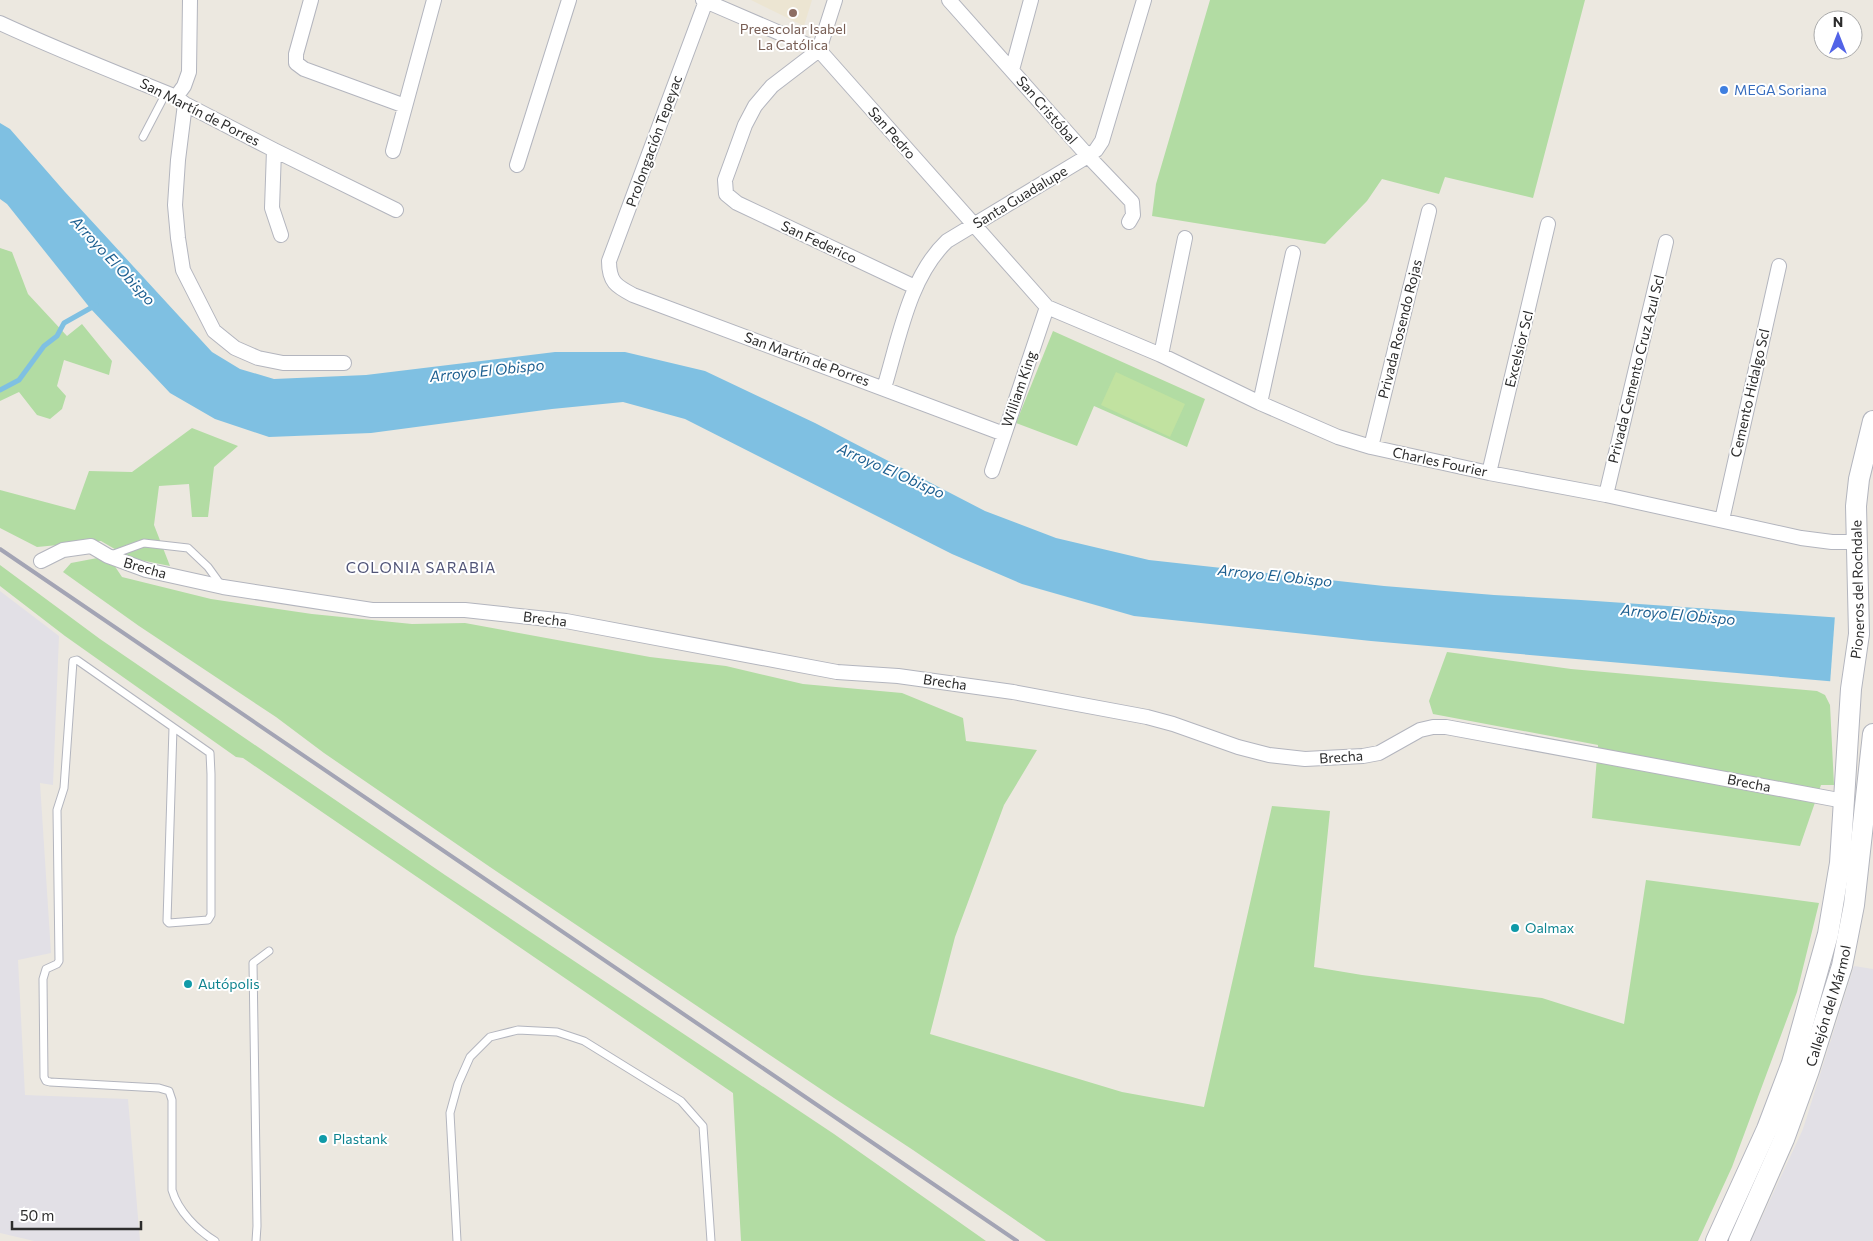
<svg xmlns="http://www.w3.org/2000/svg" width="1873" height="1241" viewBox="0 0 1873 1241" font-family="Commissioner,sans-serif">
	<rect width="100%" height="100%" fill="#ece8e0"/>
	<path fill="#e2e0e6" d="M 0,591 L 59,636 L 53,785 L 40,783 L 51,953 L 18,960 L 25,1095 L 128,1099 L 140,1241 L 34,1241 L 0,1233 Z
		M 1854,966 L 1873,969 L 1873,1241 L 1751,1241 L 1803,1129 Z"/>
	<path fill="#ece5d2" d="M 751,0 L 812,0 L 804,26 Z"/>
	<path fill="#b2dca3" d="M 1210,0 L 1585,0 L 1533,198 L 1445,177 L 1439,194 L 1382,179 L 1367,201 L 1325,244 L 1152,216 L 1156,184 Z
		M 0,248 L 12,252 L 28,294 L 67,336 L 82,324 L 112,361 L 109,375 L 64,360 L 57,386 L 66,396 L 62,409 L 50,419 L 37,415 L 19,392 L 0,401 Z
		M 1053,331 L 1205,399 L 1187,447 L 1094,406 L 1077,446 L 1016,423 Z
		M 192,428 L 238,446 L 214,467 L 208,517 L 192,517 L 189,484 L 159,486 L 154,525 L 170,566 L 130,558 L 101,541 L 37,547 L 0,528 L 0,490 L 75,510 L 89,471 L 132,472 Z
		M 108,556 L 122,577 L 211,599 L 312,614 L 412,624 L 465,623 L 650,657 L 726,666 L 803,684 L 902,693 L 963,718 L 966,741 L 1037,750 L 1004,805 L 955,937 L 930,1034 L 1122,1092 L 1204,1107 L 1272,806 L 1330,811 L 1314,967 L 1362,975 L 1542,998 L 1624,1024 L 1646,880 L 1819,903 L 1797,992 L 1732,1167 L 1698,1241 L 1046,1241 L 913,1150 L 834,1098 L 490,867 L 324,753 L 276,717 L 139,626 L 63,572 L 71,563 Z
		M 0,565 L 100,639 L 445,875 L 834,1134 L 986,1241 L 741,1241 L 733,1093 L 243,758 L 236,757 L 65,636 L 0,586 Z
		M 1447,652 L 1571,669 L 1817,691 L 1825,695 L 1830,705 L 1834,785 L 1821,785 L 1800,846 L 1592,818 L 1598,745 L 1433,714 L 1429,701 Z"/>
	<path fill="#c1e2a0" d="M 1116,372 L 1185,404 L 1170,437 L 1101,405 Z"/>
	<path fill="#7fc0e2" d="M 0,123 L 10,129 L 65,192 L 212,352 L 240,369 L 274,379 L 366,375 L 555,352 L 625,352 L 705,371 L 815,423 L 985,511 L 1056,538 L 1149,560 L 1384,586 L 1494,595 L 1581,600 L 1858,619 L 1873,685 L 1371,641 L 1134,616 L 1022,584 L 952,554 L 685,419 L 623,402 L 552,409 L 371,433 L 269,437 L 215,419 L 170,393 L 90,308 L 7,204 L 0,199 Z"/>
	<path fill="#ece8e0" d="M 1835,615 L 1873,618 L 1873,687 L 1830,684 Z"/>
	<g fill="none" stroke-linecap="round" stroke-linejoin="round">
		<path stroke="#7fc0e2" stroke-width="5" d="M 0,390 L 19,380 L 44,346 L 57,336 L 64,323 L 96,305"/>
		<g stroke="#b3b5be" stroke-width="9">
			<path id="lane" d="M 143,137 L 166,93
				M 111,555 L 144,543 L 188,548 L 208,567 L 221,585
				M 173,728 L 167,921 L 169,923 L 208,920 L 211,915 L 211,774 L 210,753 L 77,660 L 73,661 L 64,788 L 57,810 L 59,961 L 57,964 L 46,969 L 43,979 L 44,1077 L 46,1081 L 50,1082 L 159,1088 L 169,1091 L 172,1100 L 172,1190 C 178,1211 197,1230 215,1241
				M 256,1241 L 257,1226 L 253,963 L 269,951
				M 457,1241 L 450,1113 L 458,1084 L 470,1057 L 490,1037 L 518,1030 L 557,1032 L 584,1041 L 681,1101 L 703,1126 L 711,1241"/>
		</g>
		<g stroke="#b3b5be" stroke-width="16">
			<path id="street" d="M 311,0 L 296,54 L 296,63 L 304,69 L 405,106
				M 703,0 L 819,50 L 1047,307 L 1161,355 L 1260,403 L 1338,437 L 1371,447 L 1489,473 L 1606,495 L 1801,538 L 1832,542 L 1856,542
				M 835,0 L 819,50 L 772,86 L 755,106 L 745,125 L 725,180 L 726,194 L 737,203 L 915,287
				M 949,0 L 1088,156 L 1132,202 L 1133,215 L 1129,222
				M 706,1 L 609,261 C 609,282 616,286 633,295 L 1004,434
				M 0,23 C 58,50 117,73 176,97 L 185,104 L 274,150 L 396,210
				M 1012,70 L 1031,0
				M 176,97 L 184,86 L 189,72 L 190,0
				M 185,104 L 178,160 L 175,205 L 178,238 L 183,270 L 214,331 L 235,348 L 258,358 L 283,363 L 344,363
				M 274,150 L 272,208 L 281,235
				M 393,151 L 434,0
				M 517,165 L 569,0
				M 1161,355 L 1185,238
				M 884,388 C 899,339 909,277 947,241 L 1088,156 L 1096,150 L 1102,141 L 1144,0
				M 1260,403 L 1293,253
				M 1371,447 L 1429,211
				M 992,471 L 1047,307
				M 1489,473 L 1548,224
				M 1606,495 L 1666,242
				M 1722,520 L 1779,266
				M 41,561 L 63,550 L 91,546 L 108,556 L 146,570 L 223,587 L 372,610 L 465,610 L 566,621 L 837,672 L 898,676 L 1013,692 L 1147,717 L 1173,724 L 1238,747 L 1269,755 L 1305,759 L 1363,756 L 1379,753 L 1420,730 L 1433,727 L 1446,727 L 1844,801"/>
		</g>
		<g stroke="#b3b5be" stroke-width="22">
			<g id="secondary">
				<path id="s1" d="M 1716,1241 L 1767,1129 L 1792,1063 L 1828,934 L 1840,863 L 1851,689 L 1859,634 L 1856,506 L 1859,479 L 1873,421"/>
				<path id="s2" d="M 1739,1241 L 1784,1139 L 1809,1070 L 1842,966 L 1854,905 L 1873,734"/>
			</g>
		</g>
		<use href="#lane" stroke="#fff" stroke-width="7"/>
		<use href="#street" stroke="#fff" stroke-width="14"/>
		<use href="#secondary" stroke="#fff" stroke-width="20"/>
		<path stroke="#a3a4b4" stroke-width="4" d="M 0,549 L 1017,1241"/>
	</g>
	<circle fill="#8d6e63" stroke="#fff" stroke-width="2" cx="793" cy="13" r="5"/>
	<circle fill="#3f7fe0" stroke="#fff" stroke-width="2" cx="1724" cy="90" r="5"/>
	<g fill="#0f9aa8" stroke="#fff" stroke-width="2">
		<circle cx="1515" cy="928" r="5"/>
		<circle cx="188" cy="984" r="5"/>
		<circle cx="323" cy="1139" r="5"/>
	</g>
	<g text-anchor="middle" stroke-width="4" stroke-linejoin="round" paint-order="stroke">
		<g font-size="14" fill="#785e54" stroke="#fff">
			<text x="793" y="34">Preescolar Isabel<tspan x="793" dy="16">La Católica</tspan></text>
		</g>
		<g font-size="14" fill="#366cbe" stroke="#fff" text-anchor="start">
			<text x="1734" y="95">MEGA Soriana</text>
		</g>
		<g font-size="14" fill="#2c2c2c" stroke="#fff">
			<text transform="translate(1047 110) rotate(49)" y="5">San Cristóbal</text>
			<text transform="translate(200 112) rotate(27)" y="5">San Martín de Porres</text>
			<text transform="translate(892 133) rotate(49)" y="5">San Pedro</text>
			<text transform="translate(654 141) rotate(-70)" y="5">Prolongación Tepeyac</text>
			<text transform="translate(1020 197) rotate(-31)" y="5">Santa Guadalupe</text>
			<text transform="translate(819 242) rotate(25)" y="5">San Federico</text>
			<text transform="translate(1400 329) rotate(-76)" y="5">Privada Rosendo Rojas</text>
			<text transform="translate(1519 349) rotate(-76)" y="5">Excelsior Scl</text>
			<text transform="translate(807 359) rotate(20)" y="5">San Martín de Porres</text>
			<text transform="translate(1636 369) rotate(-76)" y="5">Privada Cemento Cruz Azul Scl</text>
			<text transform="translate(1019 389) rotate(-71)" y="5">William King</text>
			<text transform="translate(1750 393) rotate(-77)" y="5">Cemento Hidalgo Scl</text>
			<text transform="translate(1440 462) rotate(12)" y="5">Charles Fourier</text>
			<text transform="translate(145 568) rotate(16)" y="5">Brecha</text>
			<text dy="5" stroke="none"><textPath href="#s1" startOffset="674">Pioneros del Rochdale</textPath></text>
			<text transform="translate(545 619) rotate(7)" y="5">Brecha</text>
			<text transform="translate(945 682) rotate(8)" y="5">Brecha</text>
			<text transform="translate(1341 757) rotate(-4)" y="5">Brecha</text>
			<text transform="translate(1749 783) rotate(11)" y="5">Brecha</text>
			<text dy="5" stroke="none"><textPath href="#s2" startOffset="252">Callejón del Mármol</textPath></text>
		</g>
		<g font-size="14" fill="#0d838f" stroke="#fff" text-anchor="start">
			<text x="1525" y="933">Oalmax</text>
			<text x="198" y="989">Autópolis</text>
			<text x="333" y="1144">Plastank</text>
		</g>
		<g font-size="15" font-style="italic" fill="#1c5f90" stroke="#fff">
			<text transform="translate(113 261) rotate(47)" y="5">Arroyo El Obispo</text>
			<text transform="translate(487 371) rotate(-6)" y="5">Arroyo El Obispo</text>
			<text transform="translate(891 471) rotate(24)" y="5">Arroyo El Obispo</text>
			<text transform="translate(1275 576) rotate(6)" y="5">Arroyo El Obispo</text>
			<text transform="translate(1678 615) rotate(5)" y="5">Arroyo El Obispo</text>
		</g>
		<g font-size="15" letter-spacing="1" fill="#515578" stroke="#fff">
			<text x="421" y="573">COLONIA SARABIA</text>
		</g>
	</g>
	<g transform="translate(1838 35)"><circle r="24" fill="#ffffff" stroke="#ababab"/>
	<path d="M0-4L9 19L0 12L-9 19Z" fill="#5263e7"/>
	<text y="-8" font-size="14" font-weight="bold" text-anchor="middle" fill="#2c2c2c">N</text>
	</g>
	<path d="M12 1221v8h129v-8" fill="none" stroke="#2c2c2c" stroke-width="2.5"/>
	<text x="20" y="1221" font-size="15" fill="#2c2c2c" stroke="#ffffff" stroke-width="4" paint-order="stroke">50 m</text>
</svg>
